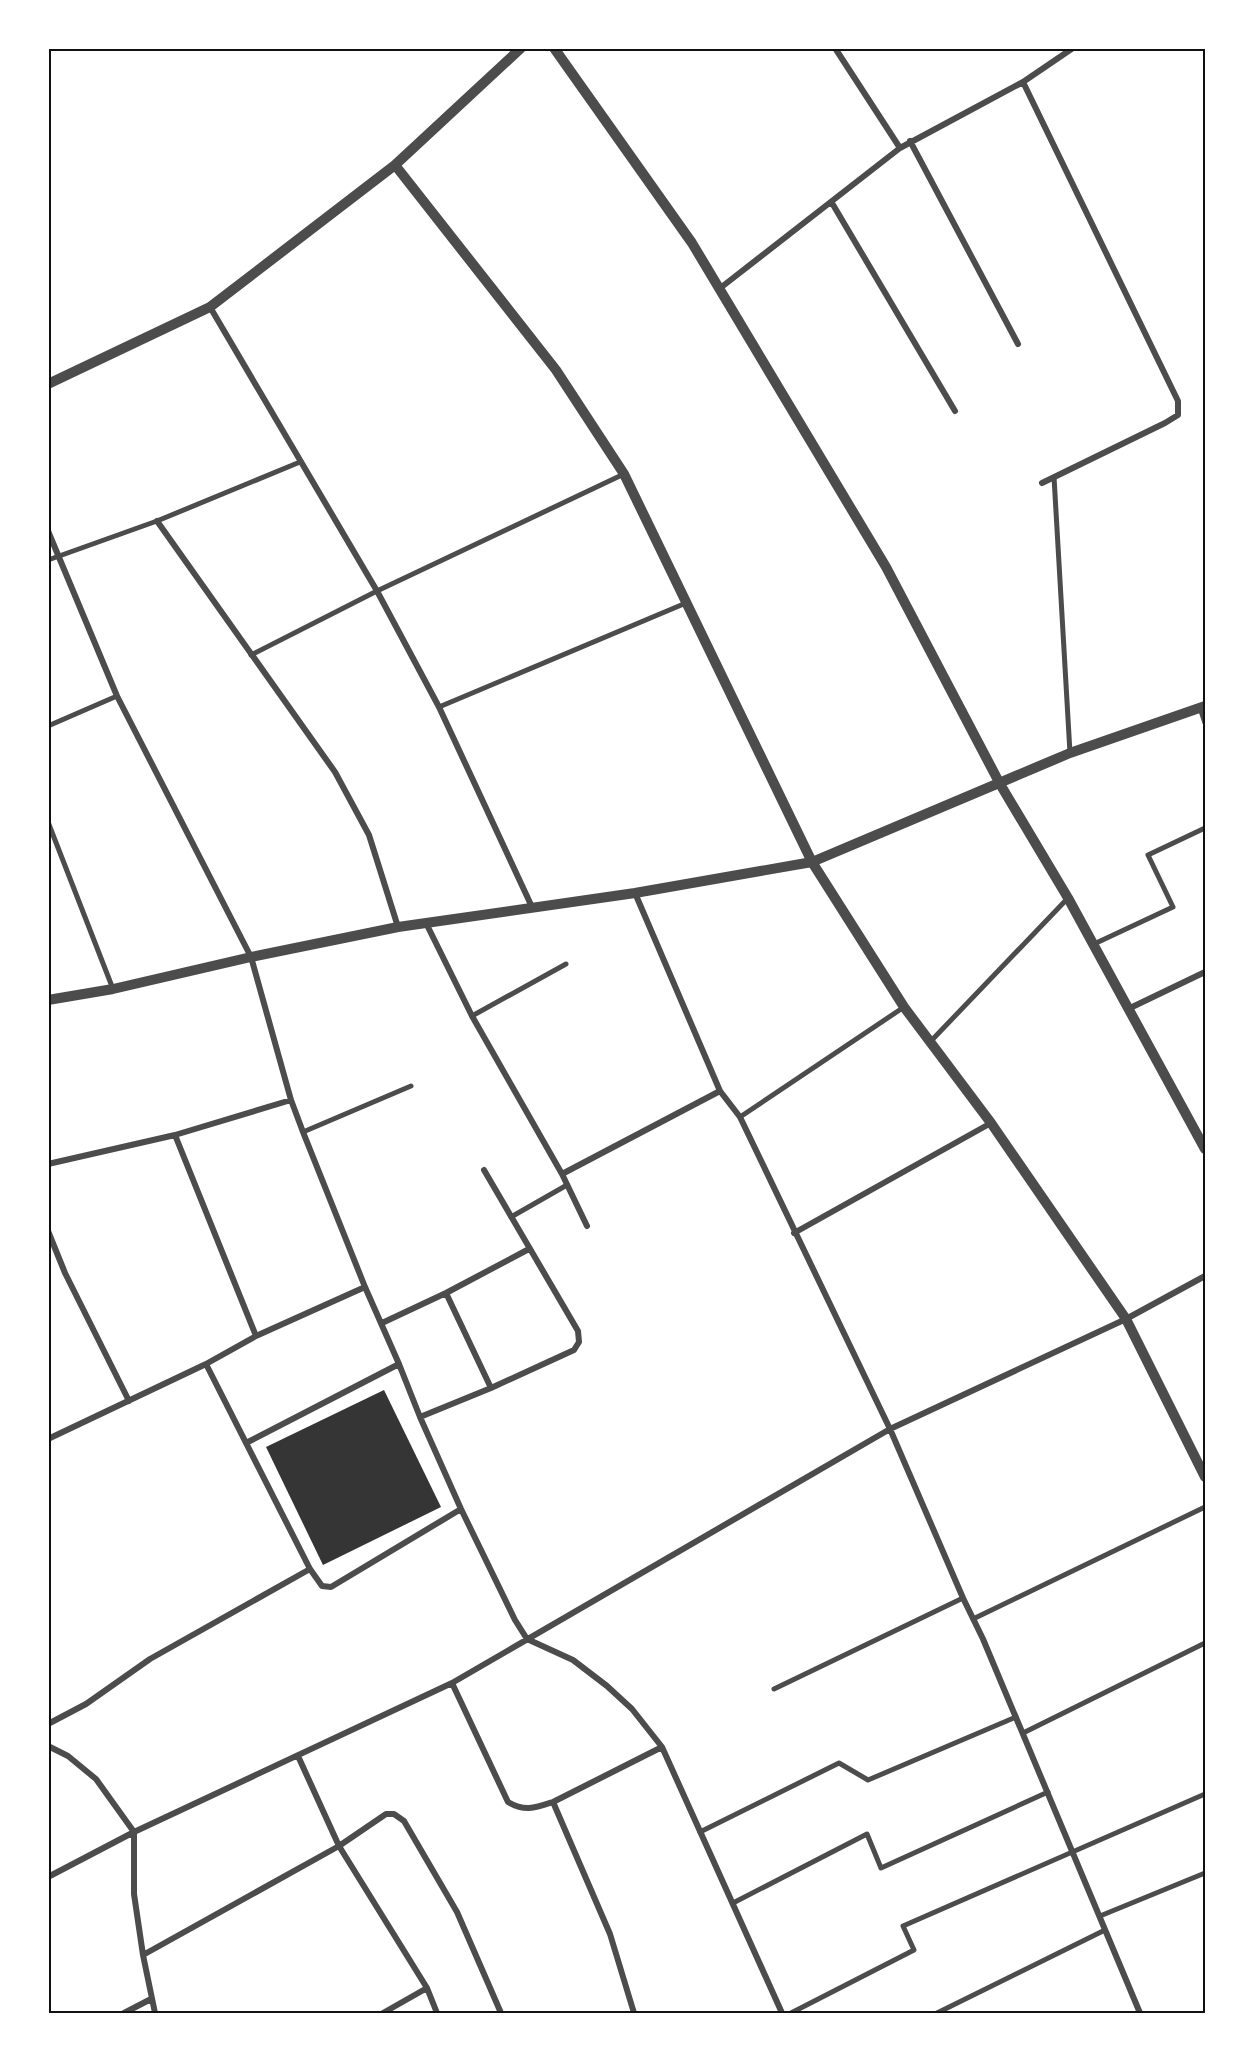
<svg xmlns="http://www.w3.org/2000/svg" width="1253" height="2061" viewBox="0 0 1253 2061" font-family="Inter,sans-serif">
	<rect width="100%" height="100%" fill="#fff"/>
	<path fill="#353535" d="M 384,1390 L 441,1507 L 323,1565 L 266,1447 Z"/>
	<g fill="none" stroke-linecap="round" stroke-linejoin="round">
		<path stroke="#4c4c4c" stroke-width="5" d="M 1054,477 L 1070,753
			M 48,560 L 157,521 L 300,462
			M 251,655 L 377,591 L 624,474
			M 439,707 L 686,603
			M 1200,708 L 1205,723
			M 48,726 L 117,696
			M 48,822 L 113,989
			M 1094,944 L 1173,907 L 1148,855 L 1205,828
			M 472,1016 L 566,964
			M 931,1041 L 1068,898
			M 740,1117 L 904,1007
			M 303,1132 L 411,1086
			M 511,1217 L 567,1185
			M 973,1619 L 1205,1507
			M 774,1689 L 963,1598
			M 1023,1733 L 1205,1643
			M 700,1832 L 839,1763 L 868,1780 L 1016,1717
			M 733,1903 L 867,1834 L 881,1868 L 1048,1792
			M 1100,1916 L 1205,1873
			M 791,2013 L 914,1950 L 903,1926 L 1205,1794
			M 937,2013 L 1105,1930"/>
		<path stroke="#4c4c4c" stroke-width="6" d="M 835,48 L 900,148
			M 1023,82 L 1178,401 L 1178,415 L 1165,423 L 1042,483
			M 910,141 L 1018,344
			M 832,203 L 955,411
			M 719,289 L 900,148 L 1023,82 L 1073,48
			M 210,307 L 377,591 L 439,707 L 532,907
			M 157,521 L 335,772 L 369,835 L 398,927
			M 48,531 L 117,696 L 251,957 L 291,1100 L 303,1132 L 365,1287 L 399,1364 L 420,1417 L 461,1509 L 515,1620 L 527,1639 L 573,1660 L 607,1686 L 632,1709 L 662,1747 L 782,2013
			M 635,893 L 720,1091 L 740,1117 L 890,1429 L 963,1598 L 983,1639 L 1140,2013
			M 426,923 L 472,1016 L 562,1174 L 587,1226
			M 1128,1009 L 1205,972
			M 175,1135 L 256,1336
			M 48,1164 L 175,1135 L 291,1100
			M 562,1174 L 720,1091
			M 48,1231 L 65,1273 L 129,1401
			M 794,1233 L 991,1123
			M 446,1293 L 491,1388
			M 382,1323 L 446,1293 L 529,1249
			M 206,1364 L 310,1569 L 322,1586 L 331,1587 L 461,1509
			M 420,1417 L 491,1388 L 574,1350 L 579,1342 L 578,1331 L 484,1170
			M 48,1439 L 206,1364 L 256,1336 L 365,1287
			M 246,1443 L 399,1364
			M 452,1683 L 508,1802 C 525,1812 535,1808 553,1802 L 662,1747
			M 48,1724 L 86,1704 L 150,1659 L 310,1569
			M 48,1746 L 68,1756 L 96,1779 L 134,1832 L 134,1894 L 143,1955 L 155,2013
			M 298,1756 L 339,1846 L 427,1988 L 437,2013
			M 553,1802 L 610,1934 L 634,2013
			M 48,1877 L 134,1832 L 452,1683 L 890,1429 L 1126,1319 L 1205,1276
			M 143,1955 L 339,1846 L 386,1814 L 394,1814 L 404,1821 L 457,1912 L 501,2013
			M 124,2013 L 151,1999
			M 383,2013 L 427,1988"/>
		<path stroke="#4c4c4c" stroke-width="10" d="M 554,48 L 692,243 L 886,567 L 1000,784 L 1068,898 L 1205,1149
			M 395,165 L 556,370 L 624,474 L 812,862 L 904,1007 L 991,1123 L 1126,1319 L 1205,1477
			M 48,384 L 210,307 L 395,165 L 521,48
			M 48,1000 L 113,989 L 251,957 L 398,927 L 635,893 L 812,862 L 1070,753 L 1205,706"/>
	</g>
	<rect width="1253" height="2061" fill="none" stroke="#ffffff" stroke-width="99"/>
	<rect x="50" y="50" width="1154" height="1962" fill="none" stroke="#111" stroke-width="2"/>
</svg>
